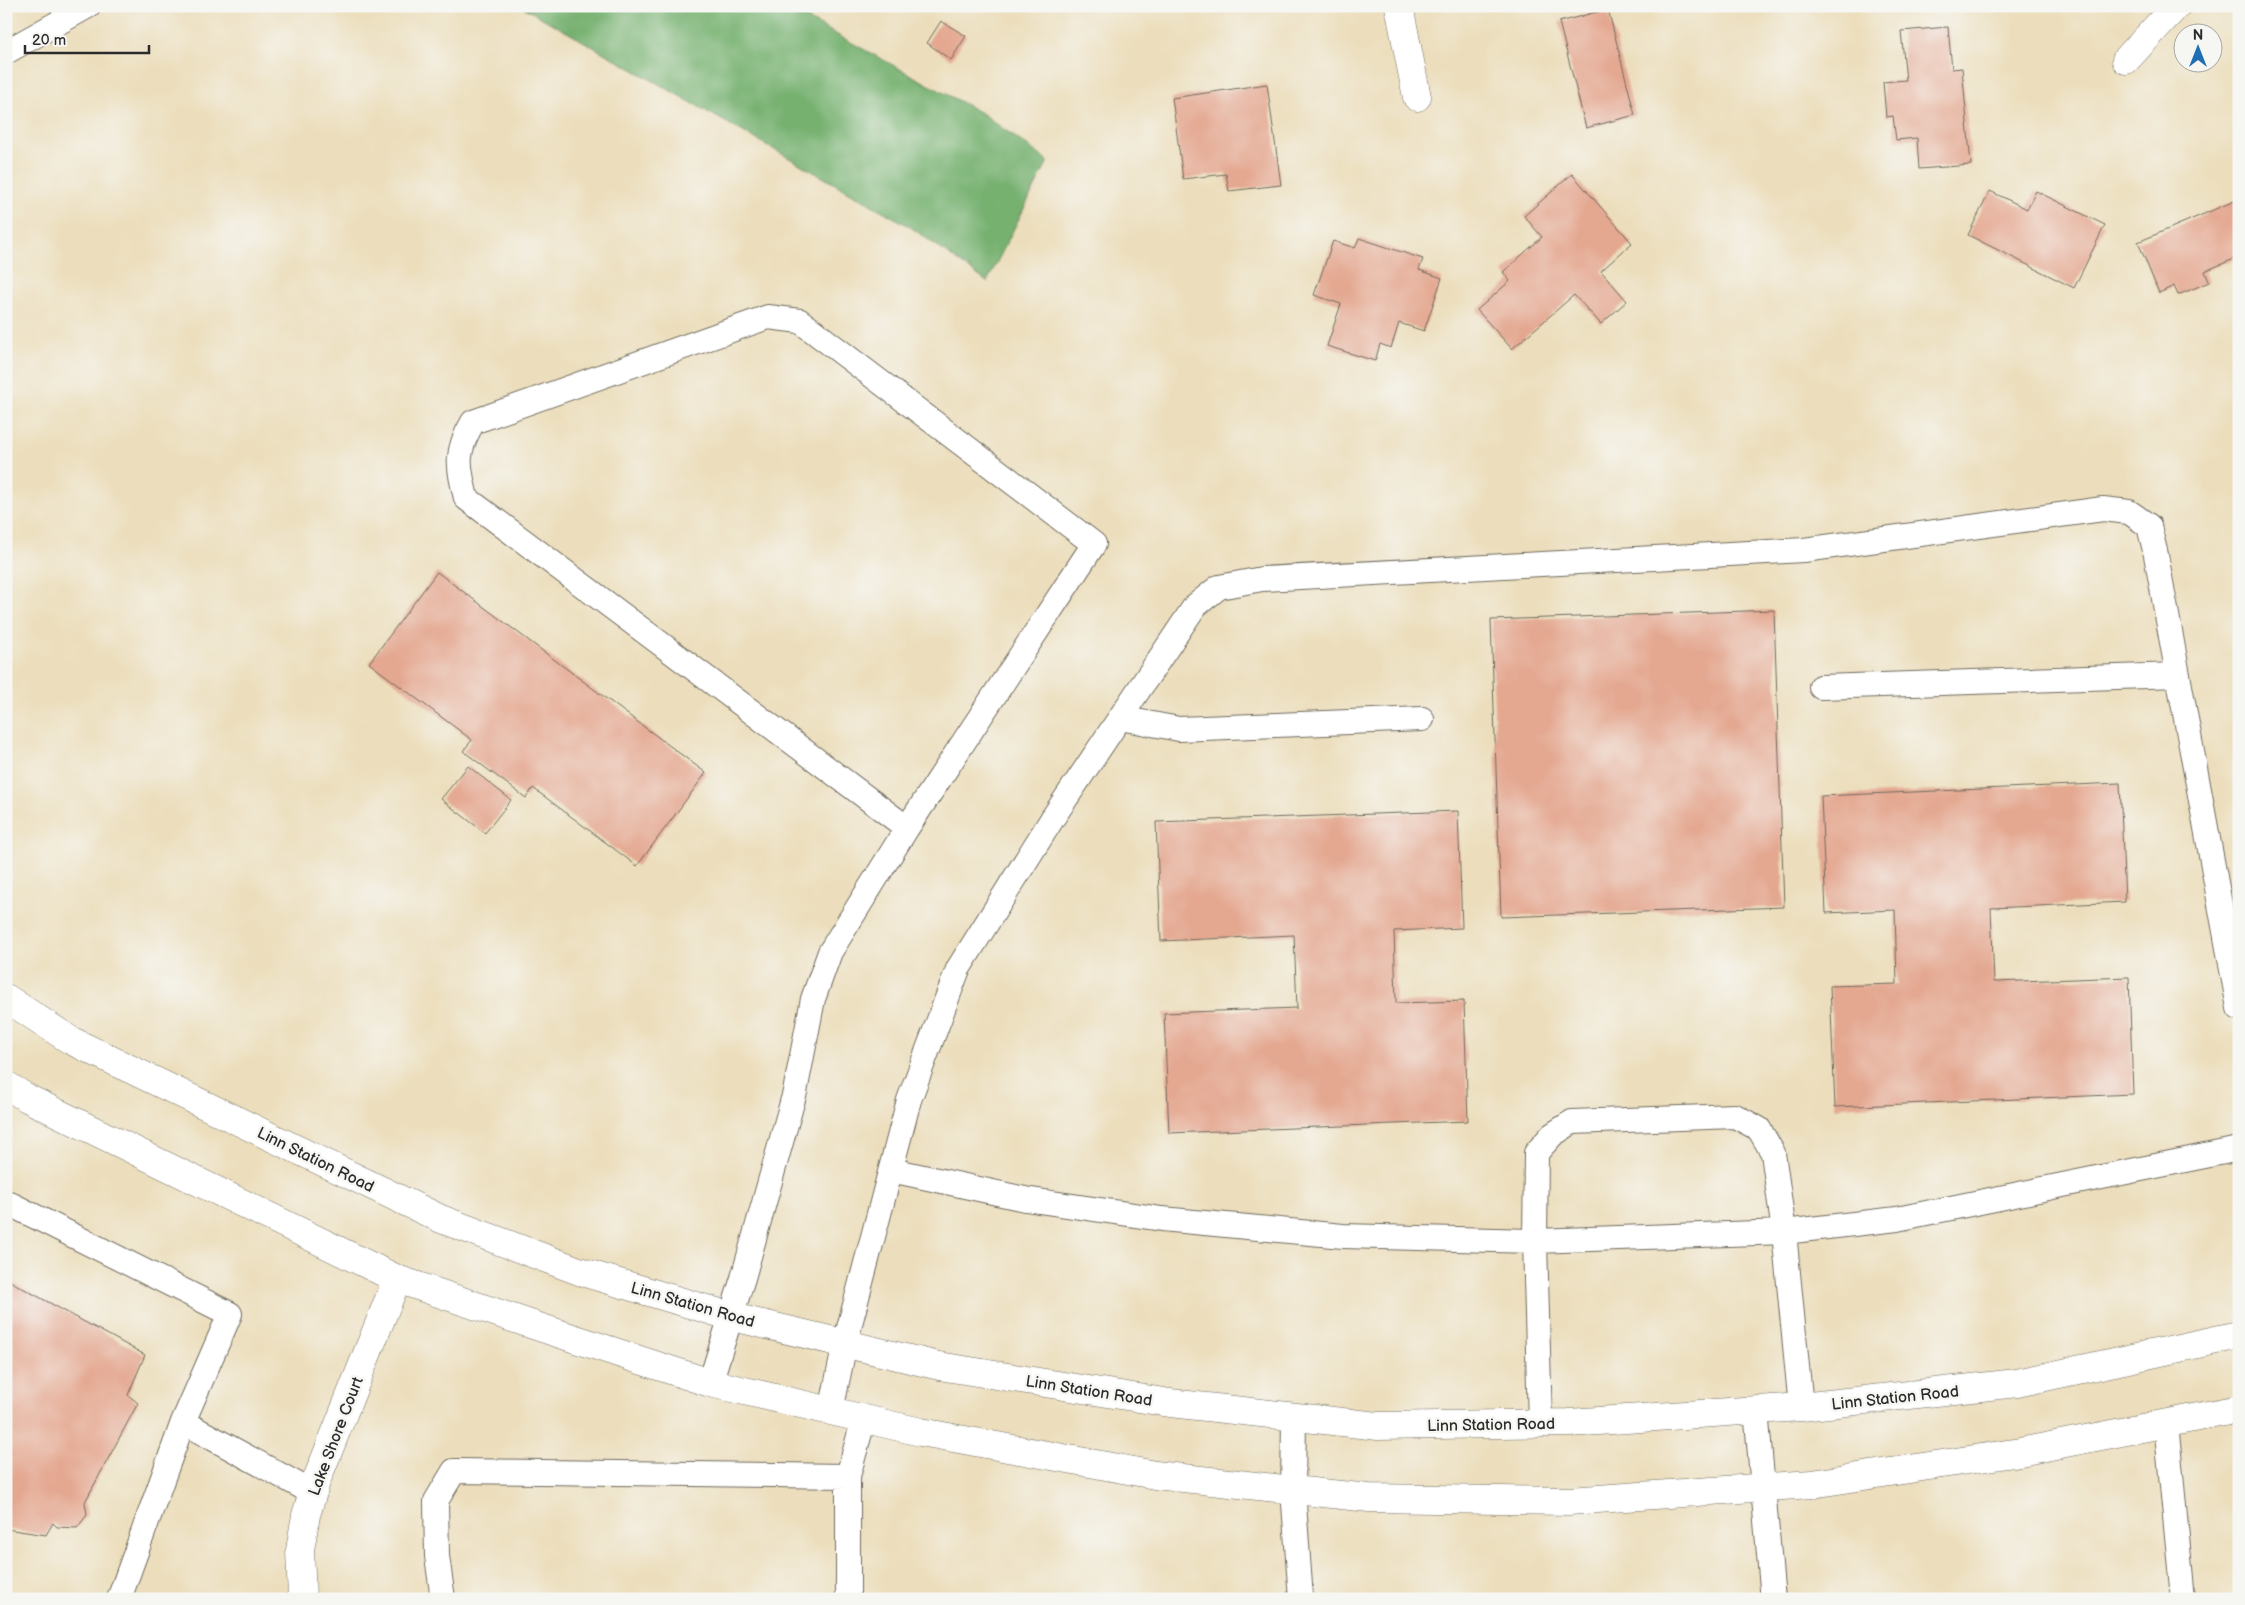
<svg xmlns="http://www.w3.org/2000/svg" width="2245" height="1605" viewBox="0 0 2245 1605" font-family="'Balsamiq Sans',sans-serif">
	<rect width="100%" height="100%" fill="#f6f6f2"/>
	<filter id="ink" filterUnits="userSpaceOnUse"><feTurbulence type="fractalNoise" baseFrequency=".02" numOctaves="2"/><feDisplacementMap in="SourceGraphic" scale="10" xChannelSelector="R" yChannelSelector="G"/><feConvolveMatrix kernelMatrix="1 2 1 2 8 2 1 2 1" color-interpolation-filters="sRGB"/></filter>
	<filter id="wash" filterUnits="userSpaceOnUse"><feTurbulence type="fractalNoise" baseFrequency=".0096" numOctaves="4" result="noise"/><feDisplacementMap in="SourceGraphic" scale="20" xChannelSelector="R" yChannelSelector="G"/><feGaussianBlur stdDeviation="1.12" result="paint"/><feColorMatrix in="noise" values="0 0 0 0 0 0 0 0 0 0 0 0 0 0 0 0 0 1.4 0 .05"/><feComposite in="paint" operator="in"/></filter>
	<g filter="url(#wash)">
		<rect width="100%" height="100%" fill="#ecdebc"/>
		<path fill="#76b170" stroke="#506e4e" d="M 521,6 L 784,6 L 983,114 L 1048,161 L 987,282 L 909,226 Z"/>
		<g id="blocks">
			<path fill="#e4a790" d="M 1608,9 L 1635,115 L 1586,128 L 1559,22 Z
				M 941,21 L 966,36 L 951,60 L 927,43 Z
				M 1948,27 L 1952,69 L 1962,68 L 1971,165 L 1919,169 L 1917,138 L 1896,140 L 1893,116 L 1886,117 L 1883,82 L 1906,80 L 1901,31 Z
				M 1267,84 L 1281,185 L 1229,191 L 1226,174 L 1183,179 L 1172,98 Z
				M 1572,174 L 1632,243 L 1601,271 L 1627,301 L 1601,324 L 1574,295 L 1512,349 L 1477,310 L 1510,281 L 1503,272 L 1542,237 L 1524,216 Z
				M 1990,191 L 2027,209 L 2036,191 L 2105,225 L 2074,288 L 1968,235 Z
				M 2239,199 L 2239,257 L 2205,271 L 2209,282 L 2178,295 L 2174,286 L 2159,293 L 2138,242 Z
				M 1359,238 L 1423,259 L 1419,270 L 1442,278 L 1424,331 L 1399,323 L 1391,348 L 1380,344 L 1375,361 L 1327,346 L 1341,304 L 1314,295 L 1333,241 L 1355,248 Z
				M 437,572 L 706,773 L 637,866 L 533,788 L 526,798 L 463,751 L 472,740 L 369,663 Z
				M 1774,610 L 1784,907 L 1501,917 L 1491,620 Z
				M 468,766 L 511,800 L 485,833 L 441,799 Z
				M 2120,783 L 2125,902 L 1991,908 L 1994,982 L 2129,977 L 2133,1094 L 1835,1107 L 1830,986 L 1897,984 L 1895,910 L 1826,913 L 1821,796 Z
				M 1458,811 L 1462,928 L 1394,931 L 1396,1003 L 1464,1001 L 1468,1121 L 1169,1133 L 1164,1013 L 1297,1008 L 1294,935 L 1161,941 L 1156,822 Z
				M 6,1279 L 145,1355 L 128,1395 L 138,1403 L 85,1502 L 87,1515 L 77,1528 L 57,1527 L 53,1523 L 46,1535 L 6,1529 Z"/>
		</g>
	</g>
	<g filter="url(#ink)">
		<use href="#blocks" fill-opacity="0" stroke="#6f6a5e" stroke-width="1"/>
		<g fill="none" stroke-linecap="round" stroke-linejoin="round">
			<g stroke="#6f6a5e" stroke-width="26">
				<path id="service" d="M 6,52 L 88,6
					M 1821,687 L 2178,675
					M 1120,718 L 1179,729 L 1422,719
					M 891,1170 L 1025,1199 L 1162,1219 L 1343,1236 L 1535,1241 L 1784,1232 L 1897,1219 L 2239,1149
					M 6,1202 L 230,1314 L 183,1422 L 119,1599
					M 710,1383 L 743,1278 L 795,1092 L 813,999 L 830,952 L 907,828 L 1094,544 L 800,321 L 768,317 L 473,422 C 455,452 458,465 466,498 L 907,828
					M 1756,1410 L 1773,1599
					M 831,1411 L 845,1343 L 909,1100 L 958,969 L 1054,816 L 1195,606 L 1219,587 L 1262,579 L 1804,550 L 2103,509 L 2129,512 L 2149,526 L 2156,555 L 2239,1008
					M 1294,1417 L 1293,1490 L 1301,1599
					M 183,1422 L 313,1493
					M 2166,1423 L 2183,1599
					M 1540,1424 L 1535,1241 L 1536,1153 L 1552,1135 L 1572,1122 L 1735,1116 L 1759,1129 L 1773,1153 L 1784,1232 L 1801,1407
					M 848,1476 L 864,1418
					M 443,1599 L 437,1556 L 436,1501 L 454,1471 L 848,1476 L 848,1599"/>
			</g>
			<g stroke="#6f6a5e" stroke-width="29">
				<path id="minor" d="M 1399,6 L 1417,97
					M 2126,60 L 2176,6
					M 302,1599 L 300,1550 L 306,1515 L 317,1479 L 397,1279"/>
			</g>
			<g stroke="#6f6a5e" stroke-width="29">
				<path id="tertiary" d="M 6,998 L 70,1040 L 441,1219 L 579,1271 L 733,1317 L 939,1366 L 1170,1403 L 1378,1426 L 1569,1423 L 1801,1407 L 2017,1383 L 2239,1335
					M 6,1085 L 27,1098 L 397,1279 L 542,1328 L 710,1383 L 921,1432 L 1155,1475 L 1369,1498 L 1569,1501 L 1812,1484 L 2020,1452 L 2239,1409"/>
			</g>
			<use href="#service" stroke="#fff" stroke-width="24"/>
			<use href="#minor" stroke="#fff" stroke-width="28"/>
			<use href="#tertiary" stroke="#fff" stroke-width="28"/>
		</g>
	</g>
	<g text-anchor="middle" stroke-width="5" stroke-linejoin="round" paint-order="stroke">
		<g font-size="16" fill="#2b2b2b" stroke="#f6f6f2">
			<text transform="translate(316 1159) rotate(26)" y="6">Linn Station Road</text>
			<text transform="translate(693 1304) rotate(16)" y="6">Linn Station Road</text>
			<text transform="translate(1089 1390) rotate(9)" y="6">Linn Station Road</text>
			<text transform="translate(1895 1397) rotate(-6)" y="6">Linn Station Road</text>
			<text transform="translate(1491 1424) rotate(-1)" y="6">Linn Station Road</text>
			<text transform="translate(335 1436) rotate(-69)" y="6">Lake Shore Court</text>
		</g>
	</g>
	<rect width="2245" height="1605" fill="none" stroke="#f6f6f2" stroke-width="25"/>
	<g transform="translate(2198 48)"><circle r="24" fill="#f6f6f2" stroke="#a5a5a2"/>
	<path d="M0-4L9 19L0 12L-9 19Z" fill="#1f6fb2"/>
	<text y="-8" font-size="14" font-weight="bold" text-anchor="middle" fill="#2b2b2b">N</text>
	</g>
	<path d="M25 45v8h124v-8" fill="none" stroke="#2b2b2b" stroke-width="2.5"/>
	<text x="32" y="45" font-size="15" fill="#2b2b2b" stroke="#f6f6f2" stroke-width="4" paint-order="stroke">20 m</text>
</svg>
